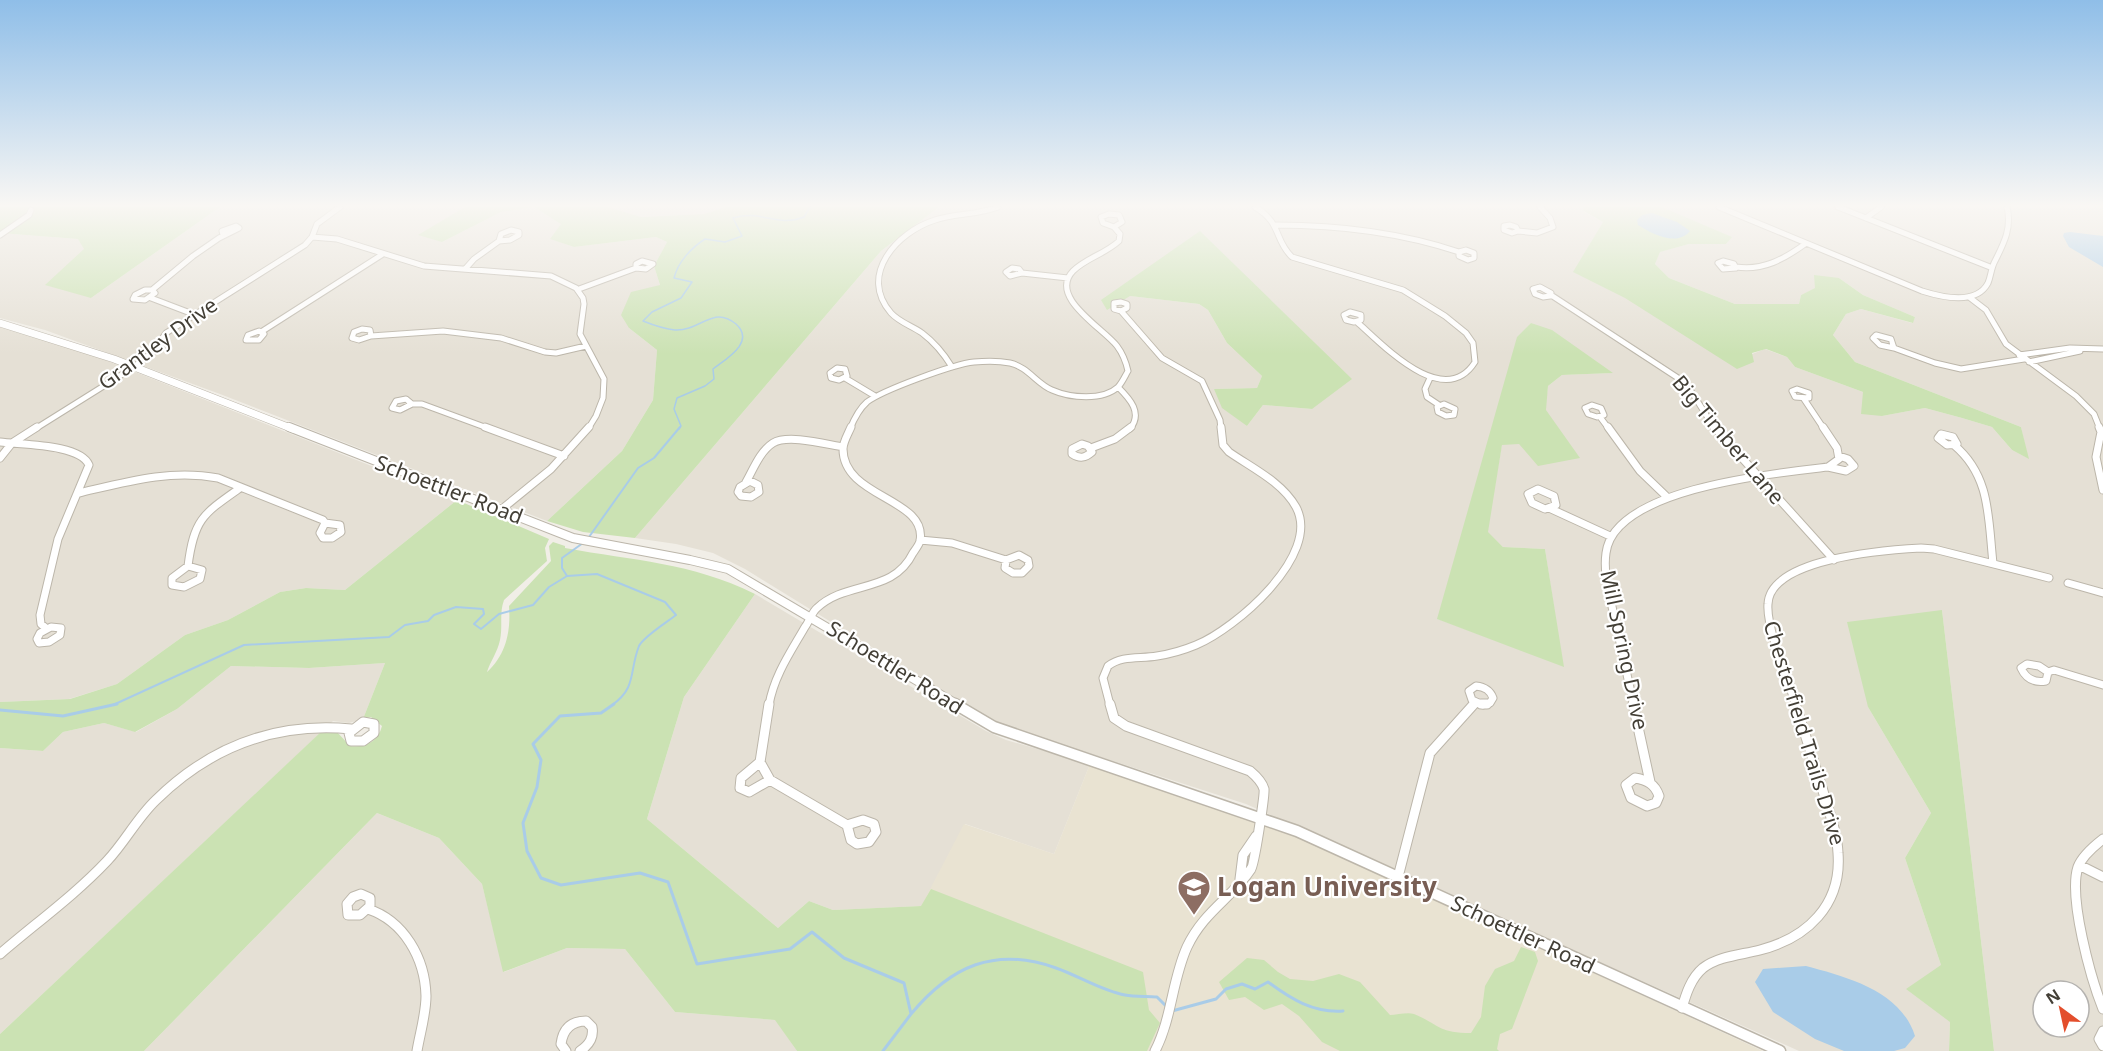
<svg xmlns="http://www.w3.org/2000/svg" width="2103" height="1051" viewBox="0 0 2103 1051" font-family="'Noto Sans',sans-serif">
	<rect width="100%" height="100%" fill="#f1eee7"/>
	<path fill="#e5e0d5" fill-rule="evenodd" d="M 220,207 L 465,207 L 442,242 L 501,212 L 534,207 L 562,224 L 551,239 L 574,247 L 656,237 L 667,242 L 654,266 L 660,285 L 629,328 L 657,350 L 653,400 L 622,451 L 547,521 L 220,394 L 45,330 L 0,318 L 0,233 L 78,239 L 85,248 L 91,298 Z
		M 608,207 L 725,207 L 704,214 L 640,217 Z
		M 939,207 L 1584,207 L 1582,211 L 1603,222 L 1574,272 L 1752,354 L 1765,349 L 1787,357 L 1795,367 L 1863,392 L 1882,416 L 1925,408 L 1962,418 L 1992,427 L 2012,450 L 2028,458 L 2021,427 L 1855,362 L 1833,335 L 1846,314 L 1861,309 L 1912,323 L 1915,317 L 1863,295 L 1839,278 L 1801,295 L 1799,304 L 1735,304 L 1669,278 L 1655,264 L 1659,252 L 1689,244 L 1726,244 L 1731,237 L 1662,207 L 2103,207 L 2103,1051 L 1994,1051 L 1942,610 L 1868,707 L 1931,813 L 1905,858 L 1941,965 L 1950,1022 L 1949,1051 L 1799,1051 L 1246,804 L 1011,728 L 987,718 L 745,569 L 713,553 L 676,544 L 635,538 L 881,251 ZM 1200,232 L 1312,409 L 1263,405 L 1247,426 L 1214,389 L 1257,388 L 1262,376 L 1227,343 L 1208,310 L 1199,304 L 1130,296 ZM 1531,323 L 1611,373 L 1562,375 L 1548,386 L 1545,410 L 1579,458 L 1519,444 L 1502,444 L 1487,532 L 1503,547 L 1545,549 L 1563,666 L 1438,619 ZM 2043,991 L 2079,991 L 2079,1027 L 2043,1027 Z
		M 0,326 L 25,332 L 105,360 L 457,500 L 345,590 L 306,588 L 280,592 L 228,620 L 185,635 L 117,684 L 69,699 L 0,702 Z
		M 755,594 L 986,731 L 1006,740 L 1090,764 L 1054,854 L 965,824 L 922,906 L 833,910 L 809,901 L 778,928 L 647,819 L 684,697 Z
		M 385,663 L 363,719 L 349,723 L 333,721 L 0,1034 L 0,748 L 43,751 L 63,732 L 104,723 L 136,732 L 177,709 L 231,666 L 309,668 Z
		M 377,813 L 439,838 L 482,884 L 504,972 L 567,948 L 625,949 L 675,1012 L 776,1020 L 797,1051 L 144,1051 Z"/>
	<path fill="#e9e3d2" d="M 1090,764 L 1303,839 L 1763,1051 L 877,1051 L 851,1041 L 964,824 L 1054,854 Z"/>
	<path fill="#cbe2b3" d="M 0,207 L 220,207 L 91,298 L 45,285 L 84,249 L 78,239 L 0,233 Z
		M 465,207 L 608,207 L 641,217 L 704,214 L 725,207 L 939,207 L 881,251 L 635,538 L 583,532 L 547,521 L 622,451 L 653,400 L 657,350 L 629,328 L 621,315 L 631,292 L 660,285 L 654,266 L 667,242 L 656,237 L 574,247 L 550,239 L 561,224 L 534,207 L 501,212 L 442,242 L 418,235 Z
		M 1584,207 L 1662,207 L 1732,237 L 1726,244 L 1689,244 L 1660,252 L 1655,264 L 1669,278 L 1735,304 L 1799,304 L 1801,295 L 1815,288 L 1814,275 L 1839,278 L 1863,295 L 1915,317 L 1913,323 L 1861,309 L 1846,314 L 1833,335 L 1855,362 L 2021,427 L 2029,459 L 2012,450 L 1992,427 L 1962,418 L 1925,408 L 1882,416 L 1861,414 L 1863,392 L 1795,367 L 1787,357 L 1766,349 L 1752,353 L 1754,362 L 1737,369 L 1625,298 L 1573,272 L 1603,222 L 1582,210 Z
		M 1200,231 L 1352,379 L 1312,409 L 1263,405 L 1247,426 L 1222,408 L 1214,389 L 1257,388 L 1262,376 L 1227,343 L 1208,310 L 1199,304 L 1130,296 L 1107,310 L 1101,300 Z
		M 1531,323 L 1552,330 L 1613,373 L 1562,375 L 1548,386 L 1546,410 L 1580,458 L 1538,466 L 1519,444 L 1502,445 L 1488,532 L 1503,547 L 1545,549 L 1564,667 L 1437,619 L 1517,337 Z
		M 457,500 L 549,539 L 545,548 L 547,561 L 504,600 C 499,613 503,626 500,640 C 498,651 490,662 487,672 C 506,655 511,631 509,606 L 551,561 L 549,546 L 553,542 L 565,546 L 565,548 C 635,561 690,562 755,594 L 684,697 L 647,819 L 778,928 L 809,901 L 833,910 L 921,906 L 931,889 L 1143,972 L 1149,1010 L 1160,1023 L 1147,1051 L 797,1051 L 775,1020 L 675,1012 L 625,949 L 567,948 L 503,972 L 482,884 L 439,838 L 377,813 L 144,1051 L 0,1051 L 0,1034 L 323,730 L 337,732 L 350,746 C 365,748 378,742 382,726 L 371,717 L 363,719 L 385,663 L 309,668 L 231,666 L 177,709 L 135,732 L 104,723 L 63,732 L 43,751 L 0,748 L 0,702 L 70,699 L 117,684 L 185,635 L 228,620 L 280,592 L 306,588 L 345,590 Z
		M 1942,610 L 1994,1051 L 1949,1051 L 1950,1022 L 1906,989 L 1941,965 L 1905,858 L 1931,813 L 1868,707 L 1847,622 Z
		M 1521,947 L 1535,952 L 1538,961 L 1512,1029 L 1500,1034 L 1497,1049 L 1499,1051 L 1340,1051 L 1322,1042 L 1299,1016 L 1282,1004 L 1264,1010 L 1245,997 L 1229,1000 L 1219,982 L 1247,958 L 1264,960 L 1278,972 L 1290,979 L 1313,981 L 1339,974 L 1360,982 L 1390,1015 C 1397,1015 1407,1012 1414,1014 C 1440,1025 1438,1033 1471,1033 L 1481,1017 L 1485,986 L 1495,969 L 1514,961 Z"/>
	<path fill="#a9cce8" d="M 1652,213 L 1677,222 L 1690,231 C 1677,247 1652,234 1638,225 L 1637,220 L 1642,215 Z
		M 2070,232 L 2103,236 L 2103,267 L 2069,247 L 2063,236 L 2064,233 Z
		M 1806,966 C 1847,977 1901,991 1915,1036 L 1905,1048 L 1894,1051 L 1844,1051 L 1815,1039 L 1773,1012 L 1755,982 L 1763,969 Z"/>
	<g fill="none" stroke-linecap="round" stroke-linejoin="round">
		<path stroke="#a9cce8" stroke-width="1.5" d="M 679,429 L 681,426 L 674,409 L 677,398 L 705,386 L 714,379 L 713,369 C 726,359 756,342 736,324 C 731,320 725,317 719,317 C 706,317 693,331 675,330 C 664,329 653,325 643,321 L 652,312 L 681,298 L 692,282 L 674,278 C 678,262 691,248 705,239 L 725,242 L 742,236 L 733,218 C 761,209 777,228 804,217 L 810,207"/>
		<path stroke="#a9cce8" stroke-width="2" d="M 589,537 L 638,468 L 654,458 L 680,427
			M 583,543 L 562,558 L 562,568 L 567,576 L 597,574 L 665,602 L 676,615 C 667,622 643,637 639,646 C 629,671 637,688 612,705
			M 113,705 L 244,645 L 389,637 L 405,625 L 428,621 L 434,615 L 456,607 L 483,609 L 484,614 L 474,624 L 481,629 L 499,614 L 533,605 L 549,587 L 567,576"/>
		<path stroke="#a9cce8" stroke-width="3" d="M 614,704 L 601,713 L 560,716 L 533,744 L 541,760 L 537,787 L 523,823 L 527,851 L 541,878 L 561,885 L 640,873 L 668,882 L 697,964 L 790,949 L 812,932 L 844,958 L 904,983 L 911,1014 L 883,1051
			M 0,710 L 63,716 L 117,704
			M 1172,1011 L 1216,999 L 1226,989 L 1242,984 L 1255,989 L 1268,982 C 1291,999 1313,1013 1343,1011
			M 911,1014 C 951,966 995,946 1056,968 C 1079,976 1102,991 1125,995 C 1135,997 1147,996 1157,997 L 1166,1006"/>
		<g stroke="#bcb6aa" stroke-width="7">
			<path id="minor-far2" d="M 1255,207 C 1282,223 1274,240 1292,257 L 1403,290 L 1445,316 L 1466,333 L 1473,343 L 1475,362 C 1444,411 1382,344 1357,322
				M 1719,207 L 1922,291 C 1941,297 1976,306 1988,283 C 1991,276 1991,268 1995,261 C 2004,243 2012,228 2007,207
				M 1838,207 L 1990,267
				M 1109,214 L 1119,215 L 1122,222 L 1114,227 L 1103,223 L 1101,217 Z
				M 1866,218 L 1881,207
				M 1276,225 C 1339,225 1399,232 1459,252
				M 1510,225 L 1516,227 L 1518,231 L 1512,233 L 1504,230 L 1504,226 Z
				M 511,230 L 519,232 L 519,235 L 510,240 L 499,241 L 501,234 Z
				M 1518,231 L 1537,233 L 1553,227 L 1550,218 L 1540,207
				M 0,235 L 29,215 L 31,210
				M 312,237 L 337,239 L 424,266 L 551,276 L 576,288 L 583,298 L 584,304 L 580,334 L 604,379 L 603,398 L 596,416 L 588,429
				M 1466,250 L 1474,253 L 1474,258 L 1468,260 L 1459,256 L 1459,252 Z
				M 642,261 L 653,264 L 646,269 L 636,268 L 636,264 Z
				M 1723,261 L 1734,264 L 1736,268 L 1723,269 L 1718,263 Z
				M 1736,267 C 1763,271 1784,259 1805,244
				M 466,268 L 474,259 L 499,241
				M 1012,268 L 1019,269 L 1022,273 L 1010,276 L 1006,272 Z
				M 1022,273 L 1068,278
				M 1540,287 L 1551,293 L 1550,296 L 1543,297 L 1535,294 L 1533,289 Z
				M 579,289 L 636,268
				M 145,290 L 152,290 L 155,293 L 145,300 L 133,299 L 135,295 Z
				M 152,290 L 193,256 L 219,238 L 239,228 L 236,226 L 222,231 L 223,235
				M 1551,295 L 1678,378 L 1691,391 L 1715,429
				M 1969,297 L 1986,310 L 2006,344 L 2076,396 L 2094,414 L 2100,429
				M 151,298 L 193,314
				M 1121,302 L 1127,304 L 1127,308 L 1121,311 L 1114,309 L 1114,303 Z
				M 1121,311 L 1162,358 L 1202,381 L 1220,420 L 1221,429
				M 1350,312 L 1361,315 L 1361,320 L 1354,322 L 1346,320 L 1344,315 Z
				M 362,329 L 370,330 L 371,336 L 359,340 L 352,338 L 354,332 Z
				M 259,331 L 264,334 L 259,340 L 246,340 L 248,335 Z
				M 261,332 L 383,254
				M 1876,335 L 1891,339 L 1894,348 L 1880,345 L 1873,338 Z
				M 371,336 L 443,331 L 501,338 L 545,352 L 556,353 L 586,346
				M 1894,348 L 1935,363 L 1961,369 L 2024,359
				M 2019,355 L 2070,348 L 2103,349
				M 2029,362 L 2080,351
				M 952,367 C 944,354 934,342 922,333 C 912,326 899,322 891,313 C 858,275 897,232 935,220 C 956,213 978,215 998,207
				M 837,368 L 845,369 L 847,376 L 839,380 L 831,378 L 830,373 Z
				M 845,378 L 875,396
				M 1430,378 L 1425,389 L 1427,397 L 1439,405
				M 1118,387 C 1130,399 1143,413 1130,429
				M 1797,389 L 1809,393 L 1809,398 L 1795,397 L 1792,391 Z
				M 406,399 L 412,404 L 400,410 L 392,408 L 396,401 Z
				M 1804,399 L 1824,429
				M 412,404 L 422,404 L 490,429
				M 1444,404 L 1455,409 L 1454,415 L 1446,416 L 1438,412 L 1437,407 Z
				M 1592,405 L 1601,408 L 1604,415 L 1597,417 L 1588,414 L 1585,408 Z
				M 1600,417 L 1609,429
				M 35,429 L 134,367 L 153,352 L 166,333 L 305,245 L 312,237 L 317,224 L 340,207
				M 850,429 C 854,419 859,409 867,402 C 883,390 954,364 974,362 C 985,361 1000,361 1010,363 C 1028,367 1037,384 1052,390 C 1070,398 1103,401 1118,387 C 1122,383 1125,376 1128,371 C 1126,362 1123,354 1117,346 C 1103,328 1048,297 1073,271 C 1086,258 1105,254 1119,241 L 1120,234 L 1114,227"/>
		</g>
		<g stroke="#bcb6aa" stroke-width="9">
			<path id="minor-far1" d="M 485,427 L 564,456
				M 1608,427 L 1640,471 L 1667,497
				M 1714,427 L 1834,560
				M 2099,427 L 2101,432 L 2096,457 L 2103,490
				M 1941,434 L 1953,437 L 1957,444 L 1947,445 L 1938,438 Z
				M 0,442 C 22,445 80,444 89,465 L 58,539 L 40,615 L 41,624 L 47,629
				M 1082,444 L 1088,446 L 1092,452 C 1085,458 1080,459 1072,454 L 1072,449 Z
				M 1954,445 C 1991,476 1988,518 1993,563
				M 1091,448 L 1115,439 L 1131,427
				M 0,458 L 12,443 L 37,427
				M 1828,467 L 1846,471 L 1854,466 L 1848,459 L 1839,456
				M 750,481 L 758,485 L 759,492 L 751,497 L 741,496 L 738,492 L 740,487 Z
				M 746,482 C 753,470 760,451 773,443 C 788,434 825,444 843,447
				M 1538,489 L 1554,496 L 1556,505 L 1545,509 L 1532,503 L 1528,494 Z
				M 79,493 C 126,482 170,469 218,478 L 323,520 L 325,523
				M 1549,508 L 1610,536
				M 502,509 L 551,469 L 589,427
				M 325,523 L 340,525 L 341,532 L 332,538 L 323,538 L 320,533 Z
				M 920,540 L 952,543 L 1006,560
				M 1019,555 L 1028,560 L 1029,566 L 1022,573 L 1013,573 L 1005,568 L 1006,560 Z
				M 188,566 C 194,519 203,514 240,488
				M 188,566 L 202,570 L 200,579 L 184,587 L 172,585 L 172,578 Z
				M 2068,583 L 2103,593
				M 51,627 L 61,628 L 60,635 L 49,642 L 39,643 L 37,639 L 40,633 Z
				M 2027,664 L 2039,666 L 2048,672 L 2046,681 C 2034,683 2026,679 2021,668 Z
				M 2048,672 L 2054,670 L 2103,685
				M 1476,686 C 1485,687 1490,690 1493,698 L 1490,703 L 1483,705 L 1472,700 L 1469,691 Z
				M 769,705 C 774,676 790,653 805,627 C 809,622 812,612 817,608 C 847,580 893,594 913,553 C 915,550 919,545 920,541 C 928,498 843,498 843,449 C 843,442 848,434 851,427
				M 1110,705 L 1103,678 L 1108,666 C 1122,655 1140,659 1157,656 C 1170,654 1184,650 1196,645 C 1235,629 1322,555 1296,507 C 1282,482 1252,468 1229,452 L 1223,445 L 1221,427
				M 1473,705 L 1475,703
				M 1634,705 C 1627,676 1621,646 1614,616 C 1610,595 1603,574 1606,553 C 1614,488 1776,473 1828,467 L 1839,459 L 1837,448 L 1823,427
				M 1796,705 C 1788,681 1766,627 1768,604 C 1770,558 1885,550 1921,548 L 1934,549 L 2049,578"/>
		</g>
		<g stroke="#bcb6aa" stroke-width="11">
			<path id="minor" d="M 769,704 L 760,762 L 770,780 L 847,825
				M 1110,704 L 1114,718 L 1126,726 L 1250,771 C 1256,776 1262,782 1264,789 C 1265,794 1254,866 1251,869 C 1232,898 1204,911 1187,947 C 1172,980 1172,1018 1155,1051
				M 1481,704 L 1487,704
				M 1633,704 L 1650,782
				M 363,722 L 374,724 L 374,733 L 363,741 L 351,741 L 349,733 Z
				M 760,762 L 741,778 L 740,788 L 749,792 L 770,780
				M 1635,778 C 1647,780 1655,784 1659,796 L 1656,803 L 1647,806 L 1631,798 L 1626,785 Z
				M 863,820 L 874,824 L 876,832 L 869,842 L 857,844 L 851,840 L 847,825 Z
				M 2103,839 C 2094,846 2082,856 2078,867 C 2068,897 2091,979 2103,1009
				M 2079,865 L 2103,877
				M 1398,877 L 1430,753 L 1474,704
				M 1240,879 L 1243,855 L 1256,836
				M 361,894 L 370,898 L 370,906 L 360,915 L 348,915 L 347,904 L 353,897 Z
				M 368,909 C 404,921 425,958 426,996 C 426,1014 420,1033 417,1051
				M 0,954 C 36,923 75,895 107,861 C 125,842 137,818 156,800 C 210,747 275,722 351,729
				M 1682,1008 C 1686,994 1691,978 1703,968 C 1719,956 1741,955 1760,950 C 1807,938 1842,905 1838,853 C 1837,832 1829,812 1823,791 C 1814,762 1805,733 1795,704
				M 2103,1031 L 2099,1039 L 2103,1046
				M 566,1051 L 561,1044 C 563,1029 571,1021 586,1021 L 592,1027 C 594,1038 589,1045 580,1051"/>
		</g>
		<g stroke="#bcb6aa" stroke-width="8">
			<path id="tertiary-far2" d="M 0,323 L 114,359 L 293,429"/>
		</g>
		<g stroke="#bcb6aa" stroke-width="10">
			<path id="tertiary-far1" d="M 289,427 L 573,538 L 690,560 L 728,569 L 958,705"/>
		</g>
		<g stroke="#bcb6aa" stroke-width="13">
			<path id="tertiary" d="M 955,704 L 994,727 L 1297,831 L 1780,1051"/>
		</g>
		<use href="#minor-far2" stroke="#fff" stroke-width="5"/>
		<use href="#minor-far1" stroke="#fff" stroke-width="7"/>
		<use href="#minor" stroke="#fff" stroke-width="9"/>
		<use href="#tertiary-far2" stroke="#fff" stroke-width="7"/>
		<use href="#tertiary-far1" stroke="#fff" stroke-width="8"/>
		<use href="#tertiary" stroke="#fff" stroke-width="10"/>
	</g>
	<linearGradient id="sky" x2="0" y2="1"><stop stop-color="#8fbee8"/><stop offset="0.58" stop-color="#f9f7f4"/><stop offset="1" stop-color="#f9f7f4" stop-opacity="0"/></linearGradient>
	<rect width="2103" height="354" fill="url(#sky)"/>
	<defs>
		<g id="university-pin" transform="scale(1.725)"><path d="M0 17L-7.5 6A9.5 9.5 0 1 1 7.5 6Z" fill="#8d6e63" stroke="#fff"/><path d="M0-5L7-2L0 1L-7-2ZM-4 1L0 2.5L4 1V4Q0 6-4 4Z" fill="#fff"/></g>
	</defs>
	<g fill-rule="evenodd">
		<use href="#university-pin" x="1194" y="887"/>
	</g>
	<g text-anchor="middle" stroke-width="4.5" stroke-linejoin="round" paint-order="stroke">
		<g font-size="21" fill="#433f36" stroke="#fff">
			<text transform="translate(158 344) rotate(-36)" y="7">Grantley Drive</text>
			<text transform="translate(1728 440) rotate(50)" y="7">Big Timber Lane</text>
			<text transform="translate(449 490) rotate(21)" y="7">Schoettler Road</text>
			<text transform="translate(1624 650) rotate(78)" y="7">Mill Spring Drive</text>
			<text transform="translate(895 668) rotate(32)" y="7">Schoettler Road</text>
			<text transform="translate(1804 733) rotate(73)" y="7">Chesterfield Trails Drive</text>
			<text transform="translate(1523 935) rotate(25)" y="7">Schoettler Road</text>
		</g>
		<g font-size="26" font-weight="bold" fill="#785e54" stroke="#fff" text-anchor="start">
			<text x="1217" y="896">Logan University</text>
		</g>
	</g>
	<g transform="translate(2061 1009) rotate(327)"><circle r="28" fill="#ffffff" stroke="#b4b2af" stroke-width="1.5"/>
	<path d="M0-4.5L10 22L0 15L-10 22Z" fill="#e34e2c"/>
	<text y="-9" font-size="16" font-weight="bold" text-anchor="middle" fill="#433f36">N</text>
	</g>
</svg>
